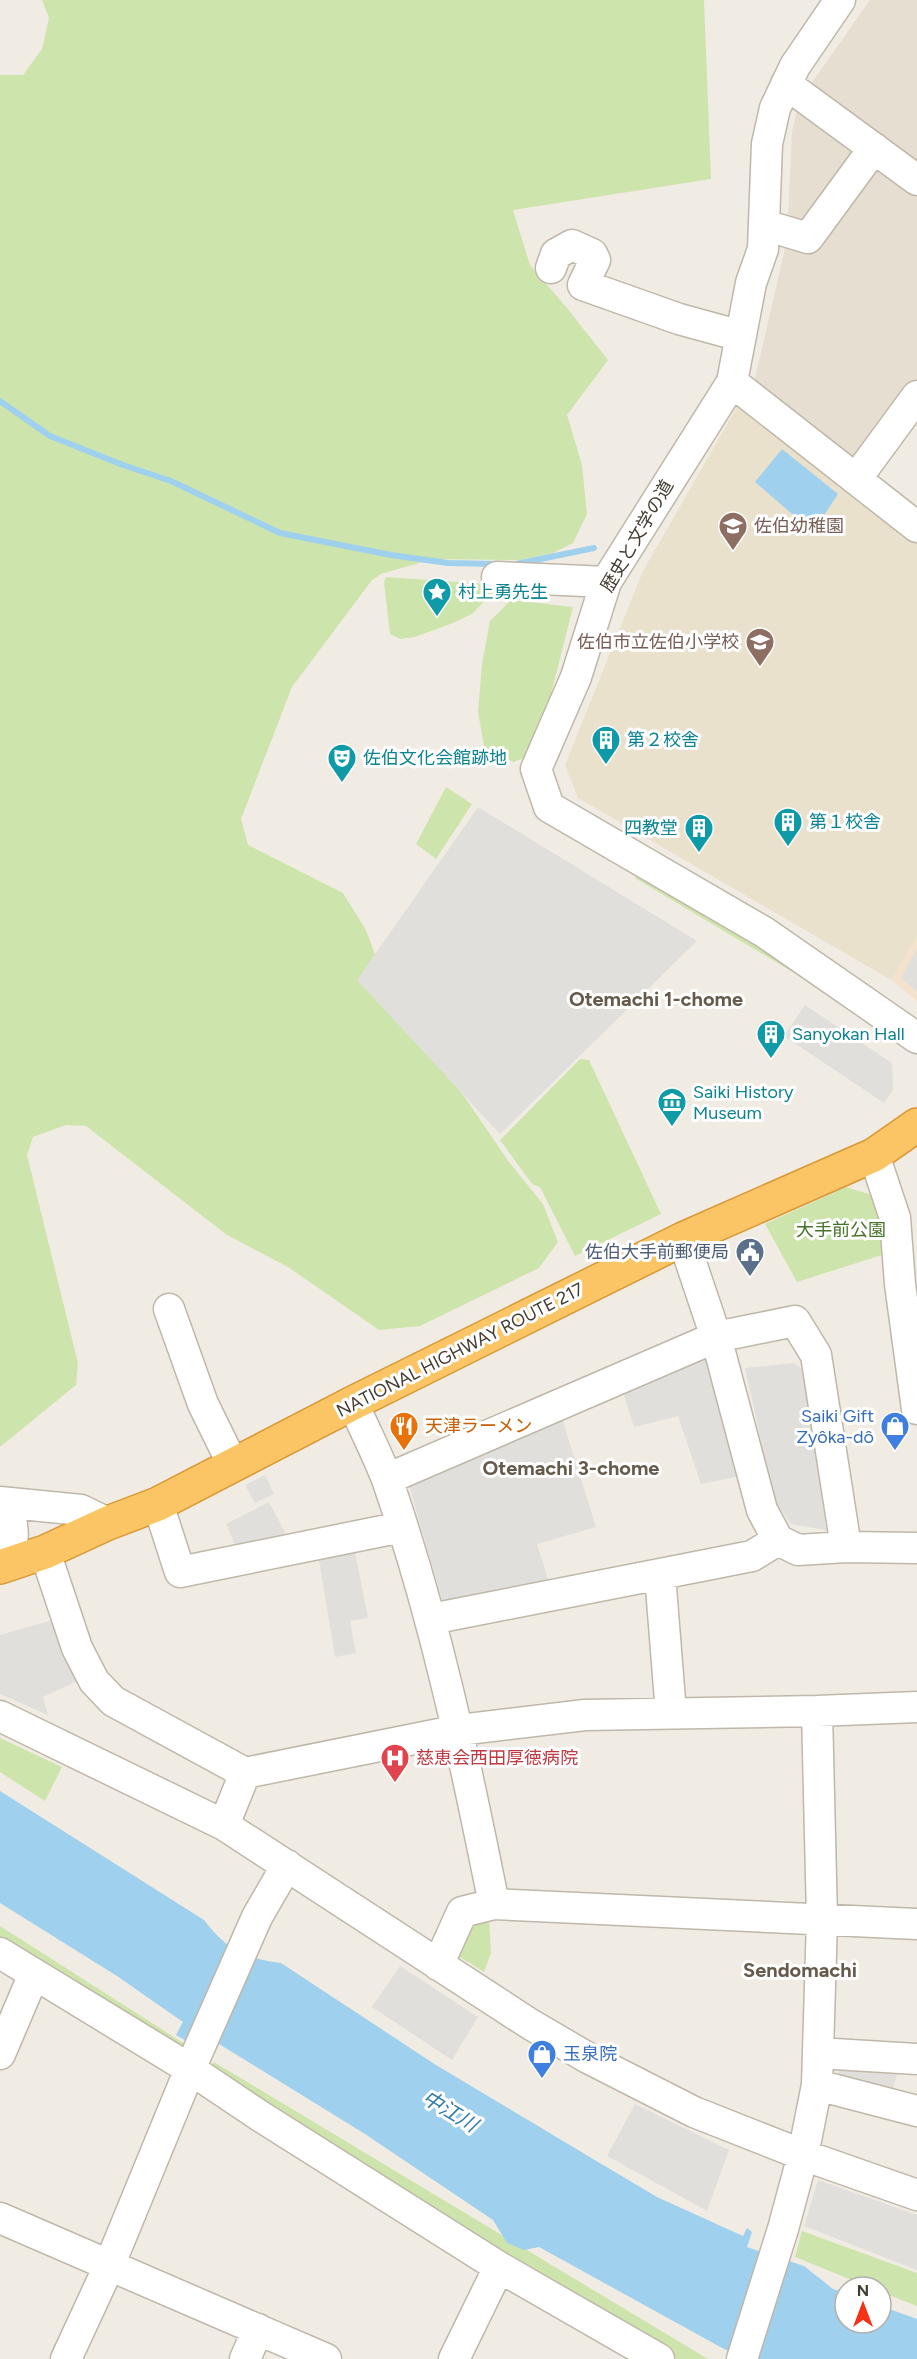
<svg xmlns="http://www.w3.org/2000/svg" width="917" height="2359" viewBox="0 0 917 2359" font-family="Figtree,'Noto Sans JP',sans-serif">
	<rect width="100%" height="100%" fill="#f1ece3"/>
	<path fill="#e5ded1" d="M 870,0 L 917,0 L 917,387 L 859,465 L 754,383 L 787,240 L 792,132 L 799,101 Z"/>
	<path fill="#f4e2cd" d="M 917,936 L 917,1001 L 891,980 Z"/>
	<path fill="#eae1cd" d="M 738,405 L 917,538 L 917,936 L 891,980 L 578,798 L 565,765 L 643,571 Z"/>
	<path fill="#cde5ac" d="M 42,0 L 704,0 L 711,179 L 513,210 L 530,265 L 567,308 L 608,360 L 567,415 L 582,465 L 587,514 L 573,543 L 553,553 L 520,560 L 433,559 L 381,574 L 372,580 L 292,687 L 241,819 L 248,845 L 343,893 L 366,930 L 384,979 L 509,1162 L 543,1204 L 558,1242 L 539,1268 L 420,1326 L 379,1330 L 288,1267 L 227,1235 L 86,1126 L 66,1125 L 33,1137 L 27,1155 L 78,1363 L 76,1385 L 0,1447 L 0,75 L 23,75 L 42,49 L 49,18 Z
		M 386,577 L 500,585 L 472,614 L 453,623 L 415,637 L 400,639 L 390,634 L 384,582 Z
		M 511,600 L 573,607 L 551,694 L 523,758 L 514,762 L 485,751 L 478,712 L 482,664 L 490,621 Z
		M 446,787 L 472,804 L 436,859 L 416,844 Z
		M 640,870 L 821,978 L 816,986 L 635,878 Z
		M 580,1059 L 589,1060 L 661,1214 L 575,1256 L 540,1187 L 532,1184 L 500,1140 Z
		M 846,1187 L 872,1195 L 888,1253 L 797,1282 L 765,1224 Z
		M 0,1738 L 62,1767 L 45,1801 L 0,1772 Z
		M 472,1918 L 489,1918 L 491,1953 L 484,1972 L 449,1950 Z
		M 0,1926 L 188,2046 L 180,2061 L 0,1948 Z
		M 214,2062 L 708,2359 L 669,2359 L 206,2075 Z
		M 802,2231 L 917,2273 L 917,2306 L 881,2292 L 881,2287 L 869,2287 L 795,2257 Z"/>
	<path fill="#e1dfdb" d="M 478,807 L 697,941 L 500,1134 L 357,980 Z
		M 917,948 L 917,992 L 901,978 Z
		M 805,1005 L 892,1063 L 893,1090 L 884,1103 L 784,1036 Z
		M 698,1352 L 707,1359 L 740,1476 L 701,1484 L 678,1416 L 634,1427 L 621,1386 Z
		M 794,1363 L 804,1370 L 826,1530 L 791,1524 L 774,1500 L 745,1368 Z
		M 561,1415 L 596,1527 L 537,1544 L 551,1589 L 443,1603 L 408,1482 Z
		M 265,1475 L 274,1494 L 255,1503 L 245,1485 Z
		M 269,1502 L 287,1536 L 239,1554 L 226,1524 Z
		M 355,1552 L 368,1618 L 350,1621 L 356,1653 L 335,1657 L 319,1560 Z
		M 63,1617 L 84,1678 L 43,1697 L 48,1715 L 0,1694 L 0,1635 Z
		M 400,1966 L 478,2017 L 452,2060 L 372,2007 Z
		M 839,2058 L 900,2062 L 890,2100 L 838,2086 Z
		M 635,2104 L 729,2150 L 707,2211 L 607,2156 Z
		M 818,2180 L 917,2215 L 917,2270 L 804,2226 Z"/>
	<path fill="#9fd0ee" d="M 782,449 L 838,494 L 813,532 L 755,482 Z
		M 0,1791 L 204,1920 C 227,1950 244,1958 281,1963 L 436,2065 L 593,2159 L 657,2197 L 743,2236 L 747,2228 L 752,2232 L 747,2247 L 804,2266 L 833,2289 L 845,2293 L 845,2323 L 881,2323 L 881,2306 L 917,2319 L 917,2359 L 747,2359 L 724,2349 L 539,2247 L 524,2250 L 507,2243 L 493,2220 L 365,2134 L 219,2044 L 213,2056 L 176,2035 L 183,2022 L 117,1976 L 0,1903 Z"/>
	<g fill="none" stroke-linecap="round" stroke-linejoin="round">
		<path stroke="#9fd0ee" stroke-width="6" d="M 0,401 L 50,436 L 123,465 L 171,481 L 280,533 L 391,555 L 448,563 L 497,564
			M 516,564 L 594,548"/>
		<g stroke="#bfb7a9" stroke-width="33">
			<path id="minor" d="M 840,0 L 795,66 L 775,108 L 767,144 L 763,249 L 751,283 L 732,382 L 606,582 L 576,677 L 536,769 L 549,807 L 764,932 L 917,1038
				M 786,84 L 917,180
				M 764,225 L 808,238 L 874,148
				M 551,268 L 556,254 L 572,245 L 592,254 L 595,260 L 583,285 L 679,319 L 741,336
				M 732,382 L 917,527
				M 856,479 L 917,396
				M 497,577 L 606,582
				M 874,1155 L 895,1218 L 900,1284 L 917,1409
				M 683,1239 L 716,1337 L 762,1510 L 778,1540 L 798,1550 L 846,1547 L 917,1548
				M 169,1309 L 203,1404 L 233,1465
				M 353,1403 C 364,1429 378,1455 388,1482 C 436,1621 465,1760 494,1904
				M 387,1479 L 716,1337 L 795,1321 L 816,1355 L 846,1547
				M 0,1502 L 81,1510 L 108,1523
				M 158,1504 L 180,1572 L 402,1527
				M 0,1508 L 10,1514 C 14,1531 16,1552 0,1563
				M 45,1552 L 77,1648 L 94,1681 L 113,1701 L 245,1773
				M 660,1575 L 671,1713
				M 431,1619 L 752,1556 L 778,1540
				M 0,1716 L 224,1825 L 530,2024 L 588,2058 L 694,2112 L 803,2155 L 917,2195
				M 224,1825 L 245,1773 L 459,1730 L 585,1715 L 817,1711 L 917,1707
				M 0,1953 L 190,2069 L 260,2116 L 499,2267 L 659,2359
				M 438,1965 L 462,1912 L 494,1904 L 917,1924
				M 818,2053 L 917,2059
				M 0,2054 L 34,1974
				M 817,2085 L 917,2111
				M 0,2218 L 326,2359
				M 66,2359 L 109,2266 L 190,2069 L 257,1917 L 287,1865
				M 245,2359 L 258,2329
				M 454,2359 L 499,2267
				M 742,2359 L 783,2229 L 803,2155 L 817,2085 L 822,1919 L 817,1711"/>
		</g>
		<g stroke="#d99835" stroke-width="36">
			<path id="highway" d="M 0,1567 L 45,1552 L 108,1523 L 158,1504 L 353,1403 L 683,1239 L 874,1155 L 917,1125"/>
		</g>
		<use href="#minor" stroke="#fff" stroke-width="30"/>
		<use href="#highway" stroke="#fbc464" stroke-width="33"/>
	</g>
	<defs>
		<g id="school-pin" transform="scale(1.5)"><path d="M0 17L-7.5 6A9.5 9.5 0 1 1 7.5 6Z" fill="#8d6e63" stroke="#fff"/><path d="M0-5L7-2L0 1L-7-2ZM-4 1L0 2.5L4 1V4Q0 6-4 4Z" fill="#fff"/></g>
		<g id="sight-pin" transform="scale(1.5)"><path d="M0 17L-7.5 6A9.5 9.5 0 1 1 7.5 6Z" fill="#0f9aa8" stroke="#fff"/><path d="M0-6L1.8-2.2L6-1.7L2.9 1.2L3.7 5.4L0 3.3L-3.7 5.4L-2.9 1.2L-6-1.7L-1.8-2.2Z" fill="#fff"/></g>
		<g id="building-pin" transform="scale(1.5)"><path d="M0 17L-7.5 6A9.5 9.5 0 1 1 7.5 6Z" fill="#0f9aa8" stroke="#fff"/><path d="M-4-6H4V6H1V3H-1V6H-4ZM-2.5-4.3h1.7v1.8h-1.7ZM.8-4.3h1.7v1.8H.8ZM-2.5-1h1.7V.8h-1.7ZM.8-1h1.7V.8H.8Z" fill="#fff"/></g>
		<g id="theatre-pin" transform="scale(1.5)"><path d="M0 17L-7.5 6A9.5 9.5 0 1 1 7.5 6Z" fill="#0f9aa8" stroke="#fff"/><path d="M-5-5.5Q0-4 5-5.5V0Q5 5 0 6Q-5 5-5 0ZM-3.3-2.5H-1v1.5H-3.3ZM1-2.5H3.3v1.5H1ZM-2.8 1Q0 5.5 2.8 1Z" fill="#fff"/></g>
		<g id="museum-pin" transform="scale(1.5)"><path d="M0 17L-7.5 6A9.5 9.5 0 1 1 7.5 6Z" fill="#0f9aa8" stroke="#fff"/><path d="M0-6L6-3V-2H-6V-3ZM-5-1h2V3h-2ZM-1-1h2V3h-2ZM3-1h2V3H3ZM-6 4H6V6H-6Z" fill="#fff"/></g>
		<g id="civic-pin" transform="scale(1.5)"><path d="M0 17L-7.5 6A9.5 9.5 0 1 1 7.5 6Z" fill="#5c6f8a" stroke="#fff"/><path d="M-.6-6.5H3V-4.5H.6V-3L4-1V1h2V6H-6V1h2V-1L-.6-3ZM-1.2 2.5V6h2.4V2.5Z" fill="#fff"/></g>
		<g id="restaurant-pin" transform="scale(1.5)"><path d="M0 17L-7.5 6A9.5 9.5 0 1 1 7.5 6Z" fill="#e8710a" stroke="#fff"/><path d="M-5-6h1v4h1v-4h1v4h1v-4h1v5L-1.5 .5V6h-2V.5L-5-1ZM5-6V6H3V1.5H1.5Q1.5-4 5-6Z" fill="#fff"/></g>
		<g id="shop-pin" transform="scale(1.5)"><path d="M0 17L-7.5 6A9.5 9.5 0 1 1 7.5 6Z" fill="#3f7fe0" stroke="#fff"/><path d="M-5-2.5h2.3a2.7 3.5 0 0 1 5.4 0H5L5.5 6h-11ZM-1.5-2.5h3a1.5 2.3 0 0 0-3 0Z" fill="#fff"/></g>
		<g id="hospital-pin" transform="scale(1.5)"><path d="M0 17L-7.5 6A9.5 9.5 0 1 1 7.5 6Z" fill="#e0444e" stroke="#fff"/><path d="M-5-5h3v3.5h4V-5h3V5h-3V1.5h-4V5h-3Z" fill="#fff"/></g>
	</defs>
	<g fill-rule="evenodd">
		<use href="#school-pin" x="733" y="526"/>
		<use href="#sight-pin" x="437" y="592"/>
		<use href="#school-pin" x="760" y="642"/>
		<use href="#building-pin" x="606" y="740"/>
		<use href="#theatre-pin" x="342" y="758"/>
		<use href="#building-pin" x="788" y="822"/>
		<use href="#building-pin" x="699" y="828"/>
		<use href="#building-pin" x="771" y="1034"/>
		<use href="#museum-pin" x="672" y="1102"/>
		<use href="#civic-pin" x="750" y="1252"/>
		<use href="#restaurant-pin" x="404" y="1426"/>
		<use href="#shop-pin" x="895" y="1426"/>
		<use href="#hospital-pin" x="395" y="1758"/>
		<use href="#shop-pin" x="542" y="2054"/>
	</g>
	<g text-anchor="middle" stroke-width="6" stroke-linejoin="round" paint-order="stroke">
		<g font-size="18" fill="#785e54" stroke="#fff" text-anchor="start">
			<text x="754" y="532">佐伯幼稚園</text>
			<text x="739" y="648" text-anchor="end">佐伯市立佐伯小学校</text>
		</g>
		<g font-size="18" fill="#433c33" stroke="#fff">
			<text transform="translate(637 536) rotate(-60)" y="6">歴史と文学の道</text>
			<text transform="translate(460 1350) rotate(-27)" y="6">NATIONAL HIGHWAY ROUTE 217</text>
		</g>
		<g font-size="18" fill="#0d838f" stroke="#fff" text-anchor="start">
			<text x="458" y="598">村上勇先生</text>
			<text x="627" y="746">第２校舎</text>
			<text x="363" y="764">佐伯文化会館跡地</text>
			<text x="809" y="828">第１校舎</text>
			<text x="678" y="834" text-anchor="end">四教堂</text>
			<text x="792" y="1040">Sanyokan Hall</text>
			<text x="693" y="1098">Saiki History<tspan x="693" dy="21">Museum</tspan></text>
		</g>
		<g font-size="18" fill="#477229" stroke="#fff">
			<text x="841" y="1236">大手前公園</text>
		</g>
		<g font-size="18" fill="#4e5e75" stroke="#fff" text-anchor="end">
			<text x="729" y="1258">佐伯大手前郵便局</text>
		</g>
		<g font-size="18" fill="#366cbe" stroke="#fff" text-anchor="end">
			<text x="874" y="1422">Saiki Gift<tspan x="874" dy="21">Zyôka-dô</tspan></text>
			<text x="563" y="2060" text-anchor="start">玉泉院</text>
		</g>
		<g font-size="18" fill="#c56008" stroke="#fff" text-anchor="start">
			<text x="425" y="1432">天津ラーメン</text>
		</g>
		<g font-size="18" fill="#be3a42" stroke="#fff" text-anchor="start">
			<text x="416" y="1764">慈恵会西田厚徳病院</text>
		</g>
		<g font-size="20" font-weight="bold" fill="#655a4b" stroke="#fff">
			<text x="656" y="1006">Otemachi 1-chome</text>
			<text x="571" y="1475">Otemachi 3-chome</text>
			<text x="800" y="1977">Sendomachi</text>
		</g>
		<g font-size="20" font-style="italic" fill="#307bab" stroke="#fff">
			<text transform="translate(450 2111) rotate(31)" y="7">中江川</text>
		</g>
	</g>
	<g transform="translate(863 2305)"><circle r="28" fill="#ffffff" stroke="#b4b1ad" stroke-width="1.5"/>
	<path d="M0-4.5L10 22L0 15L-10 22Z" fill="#f53116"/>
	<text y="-9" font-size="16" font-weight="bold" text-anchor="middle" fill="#433c33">N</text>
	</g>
</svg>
